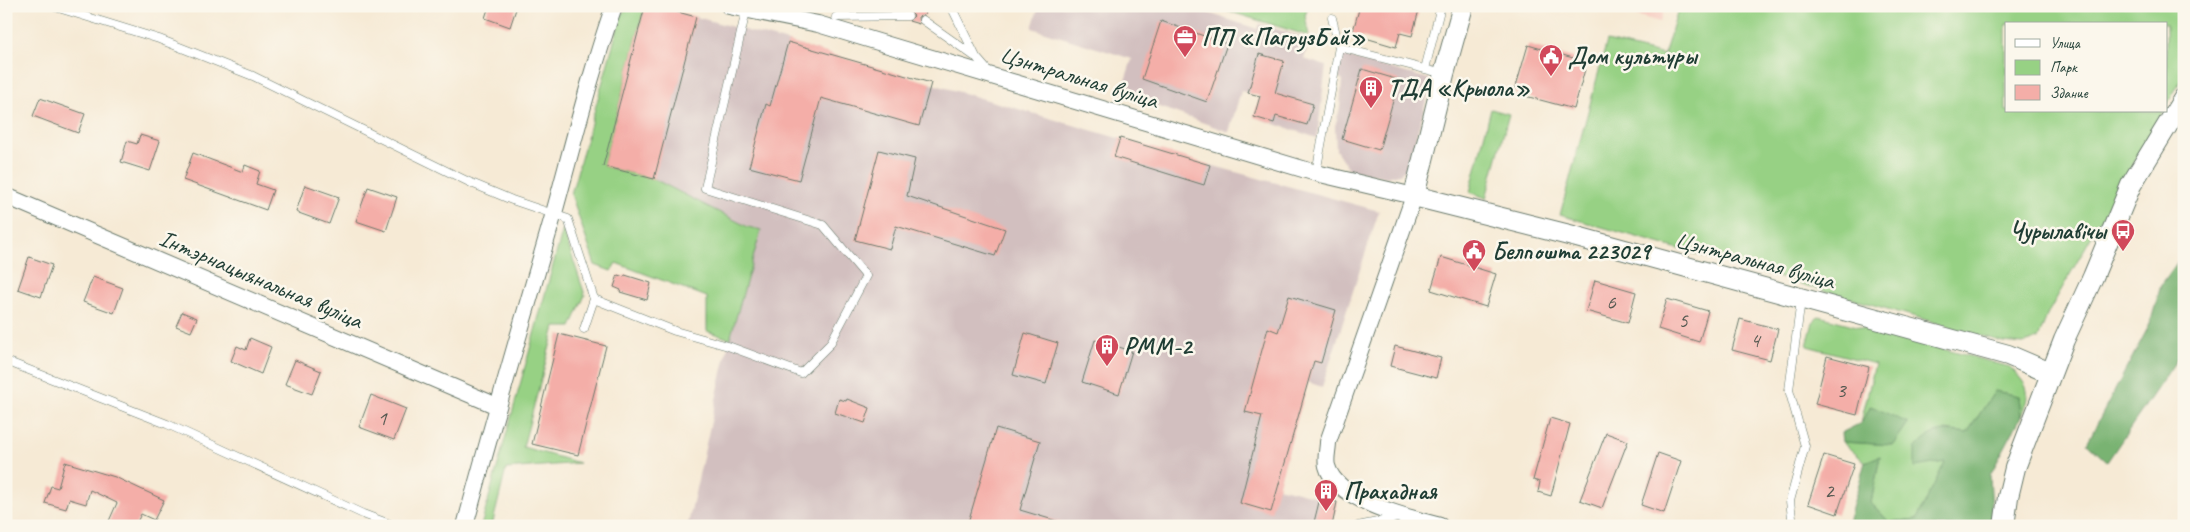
<svg xmlns="http://www.w3.org/2000/svg" width="2190" height="532" viewBox="0 0 2190 532" font-family="Caveat,sans-serif">
	<rect width="100%" height="100%" fill="#fbf7ec"/>
	<filter id="ink" filterUnits="userSpaceOnUse"><feTurbulence type="fractalNoise" baseFrequency=".02" numOctaves="2"/><feDisplacementMap in="SourceGraphic" scale="10" xChannelSelector="R" yChannelSelector="G"/><feConvolveMatrix kernelMatrix="1 2 1 2 8 2 1 2 1" color-interpolation-filters="sRGB"/></filter>
	<filter id="wash" filterUnits="userSpaceOnUse"><feTurbulence type="fractalNoise" baseFrequency=".0096" numOctaves="4" result="noise"/><feDisplacementMap in="SourceGraphic" scale="20" xChannelSelector="R" yChannelSelector="G"/><feGaussianBlur stdDeviation="1.12" result="paint"/><feColorMatrix in="noise" values="0 0 0 0 0 0 0 0 0 0 0 0 0 0 0 0 0 1.4 0 .05"/><feComposite in="paint" operator="in"/></filter>
	<g filter="url(#wash)">
		<rect width="100%" height="100%" fill="#f6ead5"/>
		<path fill="#f7d1c6" d="M 1602,6 L 1665,6 L 1660,22 Z"/>
		<path fill="#d2bfbf" d="M 645,6 L 656,6 L 788,42 L 1210,165 L 1379,211 L 1322,387 L 1308,382 L 1278,487 L 1337,502 L 1332,526 L 688,524 L 728,346 L 760,231 L 603,166 Z
			M 1039,6 L 1187,6 L 1257,29 L 1259,24 L 1310,39 L 1304,59 L 1326,66 L 1317,138 L 1254,117 L 1260,96 L 1241,91 L 1229,132 L 1121,93 L 1132,59 L 1032,28 Z
			M 1344,56 L 1432,80 L 1407,169 L 1399,174 L 1387,177 L 1349,170 L 1336,150 L 1335,126 L 1340,108 L 1342,80 L 1338,78 L 1339,61 Z"/>
		<path fill="#97d184" stroke="#5b875c" d="M 630,6 L 645,6 L 603,166 L 654,179 L 748,227 L 761,230 L 730,339 L 707,331 L 707,297 L 616,263 L 611,271 L 595,265 L 571,194 L 622,13 Z
			M 1212,6 L 1308,6 L 1305,16 L 1309,36 Z
			M 1679,6 L 2184,6 L 2184,75 L 2166,106 L 2166,24 L 2006,24 L 2006,111 L 2163,111 L 2048,313 L 2038,339 L 2023,344 L 2003,342 L 1560,215 L 1607,41 L 1664,55 Z
			M 1491,109 L 1509,114 L 1486,198 L 1470,192 Z
			M 563,229 L 585,295 L 571,327 L 555,327 L 523,447 L 579,463 L 506,469 L 492,526 L 481,526 Z
			M 1819,316 L 2010,367 C 2030,388 2031,390 2021,417 L 2019,396 L 1995,391 L 1967,433 L 1945,430 L 1946,462 L 1917,519 L 1889,522 L 1871,503 L 1880,456 L 1865,462 L 1842,442 L 1893,445 L 1861,423 L 1875,364 L 1807,346 L 1813,322 Z"/>
		<path fill="#79b372" stroke="#4c7853" d="M 2184,253 L 2184,349 L 2107,462 L 2087,443 L 2150,324 L 2161,285 Z
			M 1995,391 L 2019,396 L 2021,417 L 1990,475 L 1993,526 L 1847,526 L 1865,462 L 1880,456 L 1871,503 L 1889,522 L 1917,519 L 1945,462 L 1915,467 L 1915,449 C 1932,428 1942,430 1967,433 Z
			M 1871,406 L 1908,423 L 1893,445 L 1842,442 L 1841,433 L 1861,423 Z"/>
		<g id="blocks">
			<path fill="#f4aea8" d="M 489,6 L 517,6 L 510,27 L 485,18 Z
				M 645,6 L 656,6 L 696,17 L 654,179 L 603,166 Z
				M 910,6 L 928,6 L 925,15 L 918,17 L 919,24 L 909,21 L 914,16 L 909,11 Z
				M 1360,6 L 1420,6 L 1412,36 L 1400,33 L 1396,47 L 1352,34 Z
				M 1161,21 L 1227,44 L 1207,102 L 1142,79 Z
				M 788,42 L 931,83 L 919,126 L 821,98 L 799,180 L 749,167 L 766,104 L 770,106 Z
				M 1528,45 L 1587,62 L 1574,109 L 1514,93 Z
				M 1259,54 L 1284,61 L 1275,93 L 1313,104 L 1307,125 L 1276,116 L 1274,123 L 1254,117 L 1260,96 L 1248,93 Z
				M 1362,69 L 1399,80 L 1379,150 L 1342,139 Z
				M 40,98 L 85,114 L 78,133 L 33,116 Z
				M 140,135 L 160,141 L 150,171 L 121,162 L 127,141 L 137,144 Z
				M 1120,138 L 1210,165 L 1204,185 L 1114,157 Z
				M 879,150 L 915,159 L 907,196 L 1005,229 L 995,256 L 896,226 L 890,249 L 855,240 Z
				M 193,153 L 243,172 L 245,165 L 260,171 L 256,184 L 273,190 L 266,210 L 183,180 Z
				M 305,185 L 339,197 L 329,224 L 296,212 Z
				M 368,187 L 397,197 L 386,231 L 356,221 Z
				M 29,257 L 52,265 L 41,297 L 18,289 Z
				M 1441,257 L 1496,274 L 1486,307 L 1431,290 Z
				M 618,275 L 624,277 L 625,275 L 651,283 L 647,300 L 620,292 L 621,290 L 614,287 Z
				M 93,277 L 123,288 L 114,313 L 83,302 Z
				M 1595,280 L 1636,292 L 1628,323 L 1586,311 Z
				M 1289,296 L 1336,310 L 1321,363 L 1314,361 L 1271,512 L 1240,503 L 1262,416 L 1245,412 L 1268,328 L 1278,332 Z
				M 1667,299 L 1708,311 L 1699,342 L 1658,329 Z
				M 182,312 L 197,318 L 191,332 L 176,326 Z
				M 1740,319 L 1778,329 L 1770,360 L 1732,350 Z
				M 1025,333 L 1058,343 L 1046,384 L 1013,375 Z
				M 559,334 L 606,346 L 578,455 L 532,444 Z
				M 250,338 L 271,347 L 261,374 L 231,361 L 237,346 L 246,350 Z
				M 1095,340 L 1132,351 L 1119,394 L 1082,382 Z
				M 1395,346 L 1441,358 L 1436,378 L 1390,366 Z
				M 1827,356 L 1869,367 L 1857,415 L 1815,404 Z
				M 295,360 L 321,371 L 312,394 L 285,384 Z
				M 371,395 L 406,409 L 394,440 L 359,427 Z
				M 839,399 L 846,401 L 847,399 L 870,408 L 865,423 L 835,413 Z
				M 1550,418 L 1570,424 L 1551,496 L 1538,492 L 1540,482 L 1533,480 Z
				M 996,428 L 1040,441 L 1020,510 L 1060,522 L 1060,526 L 967,526 Z
				M 1606,433 L 1628,441 L 1602,508 L 1580,500 Z
				M 1658,453 L 1681,461 L 1664,513 L 1641,505 Z
				M 1824,455 L 1854,464 L 1837,514 L 1808,504 Z
				M 65,462 L 115,477 L 164,500 L 154,520 L 141,514 L 135,526 L 119,526 L 109,521 L 117,503 L 90,490 L 86,504 L 69,499 L 66,509 L 45,503 L 51,486 L 58,488 Z
				M 1320,498 L 1337,502 L 1332,526 L 1314,522 Z"/>
		</g>
	</g>
	<g filter="url(#ink)">
		<use href="#blocks" fill-opacity="0" stroke="#6a7a6c" stroke-width="1"/>
		<g fill="none" stroke-linecap="round" stroke-linejoin="round">
			<g stroke="#6a7a6c" stroke-width="9">
				<path id="service" d="M 52,6 L 159,39 L 253,76 L 469,182 L 512,200 L 568,219 L 594,299 L 675,331 L 728,346 L 801,373 L 830,344 L 866,276 L 823,225 L 705,188 L 746,11
					M 951,6 L 976,57 L 989,72
					M 836,17 L 908,16
					M 836,17 L 853,6
					M 1332,18 L 1339,47
					M 923,20 L 974,56
					M 1425,69 L 1441,6
					M 1316,173 L 1339,47 L 1444,74
					M 584,329 L 594,299
					M 6,361 L 167,424 L 363,514 L 395,526
					M 1358,526 L 1397,518
					M 1793,526 L 1790,501 L 1805,446 L 1789,390 L 1801,300"/>
			</g>
			<g stroke="#6a7a6c" stroke-width="18">
				<path id="minor" d="M 729,6 L 818,24 L 1316,173 L 1414,196 L 1328,442 C 1328,449 1325,459 1327,466 C 1336,501 1410,518 1440,526
					M 6,196 L 497,406
					M 465,526 C 493,421 524,317 554,213 C 573,144 590,74 614,6"/>
			</g>
			<g stroke="#6a7a6c" stroke-width="22">
				<path id="tertiary" d="M 1463,6 L 1444,74 L 1414,196 L 1577,237 L 2008,355 L 2050,373
					M 2004,526 L 2008,497 L 2015,468 L 2064,340 L 2093,277 L 2131,185 L 2184,98"/>
			</g>
			<use href="#service" stroke="#fff" stroke-width="8"/>
			<use href="#minor" stroke="#fff" stroke-width="16"/>
			<use href="#tertiary" stroke="#fff" stroke-width="20"/>
		</g>
	</g>
	<defs>
		<g id="office-pin" transform="scale(1.25)"><path d="M0 17L-7.5 6A9.5 9.5 0 1 1 7.5 6Z" fill="#d1495b" stroke="#fbf7ec"/><path d="M-6-3h4V-5.5h4V-3h4V5H-6ZM-1-4.5V-3h2v-1.5ZM-6 0V1H6V0Z" fill="#fff"/></g>
		<g id="civic-pin" transform="scale(1.25)"><path d="M0 17L-7.5 6A9.5 9.5 0 1 1 7.5 6Z" fill="#d1495b" stroke="#fbf7ec"/><path d="M-.6-6.5H3V-4.5H.6V-3L4-1V1h2V6H-6V1h2V-1L-.6-3ZM-1.2 2.5V6h2.4V2.5Z" fill="#fff"/></g>
		<g id="building-pin" transform="scale(1.25)"><path d="M0 17L-7.5 6A9.5 9.5 0 1 1 7.5 6Z" fill="#d1495b" stroke="#fbf7ec"/><path d="M-4-6H4V6H1V3H-1V6H-4ZM-2.5-4.3h1.7v1.8h-1.7ZM.8-4.3h1.7v1.8H.8ZM-2.5-1h1.7V.8h-1.7ZM.8-1h1.7V.8H.8Z" fill="#fff"/></g>
		<g id="bus-pin" transform="scale(1.25)"><path d="M0 17L-7.5 6A9.5 9.5 0 1 1 7.5 6Z" fill="#d1495b" stroke="#fbf7ec"/><path d="M-5-6H5V4H4V6H2V4H-2V6H-4V4H-5ZM-3.5-4V0h7V-4ZM-3.5 1.2v1.5H-2V1.2ZM2 1.2v1.5H3.5V1.2Z" fill="#fff"/></g>
	</defs>
	<g fill-rule="evenodd">
		<use href="#office-pin" x="1185" y="37"/>
		<use href="#civic-pin" x="1551" y="56"/>
		<use href="#building-pin" x="1371" y="88"/>
		<use href="#bus-pin" x="2123" y="231"/>
		<use href="#civic-pin" x="1474" y="251"/>
		<use href="#building-pin" x="1107" y="346"/>
		<use href="#building-pin" x="1326" y="491"/>
	</g>
	<g text-anchor="middle" stroke-width="5" stroke-linejoin="round" paint-order="stroke">
		<g font-size="21" fill="#545951">
			<text x="1611" y="309">6</text>
			<text x="1683" y="327">5</text>
			<text x="1755" y="347">4</text>
			<text x="1841" y="397">3</text>
			<text x="382" y="425">1</text>
			<text x="1829" y="498">2</text>
		</g>
		<g font-size="24" font-weight="bold" fill="#1f3d34" stroke="#fbf7ec" text-anchor="start">
			<text x="1202" y="45">ПП «ПагрузБай»</text>
			<text x="1568" y="64">Дом культуры</text>
			<text x="1388" y="96">ТДА «Крыола»</text>
			<text x="2106" y="239" text-anchor="end">Чурылавічы</text>
			<text x="1492" y="259">Белпошта 223029</text>
			<text x="1124" y="354">РММ-2</text>
			<text x="1344" y="499">Прахадная</text>
		</g>
		<g font-size="24" fill="#1f3d34" stroke="#fbf7ec">
			<text transform="translate(1079 77) rotate(17)" y="8">Цэнтральная вуліца</text>
			<text transform="translate(1755 260) rotate(15)" y="8">Цэнтральная вуліца</text>
			<text transform="translate(261 279) rotate(23)" y="8">Інтэрнацыянальная вуліца</text>
		</g>
	</g>
	<rect width="2190" height="532" fill="none" stroke="#fbf7ec" stroke-width="25"/>
	<rect x="2005" y="22" width="162" height="90" fill="#fbf7ec" stroke="#a3ada2"/>
	<rect x="2015" y="39" width="25" height="8" fill="#ffffff" stroke="#a3ada2"/>
	<text x="2050" y="48" font-size="15" fill="#1f3d34">Улица</text>
	<rect x="2015" y="60" width="25" height="15" fill="#97d184" stroke="#a3ada2"/>
	<text x="2050" y="72" font-size="15" fill="#1f3d34">Парк</text>
	<rect x="2015" y="85" width="25" height="15" fill="#f4aea8" stroke="#a3ada2"/>
	<text x="2050" y="98" font-size="15" fill="#1f3d34">Здание</text>
</svg>
